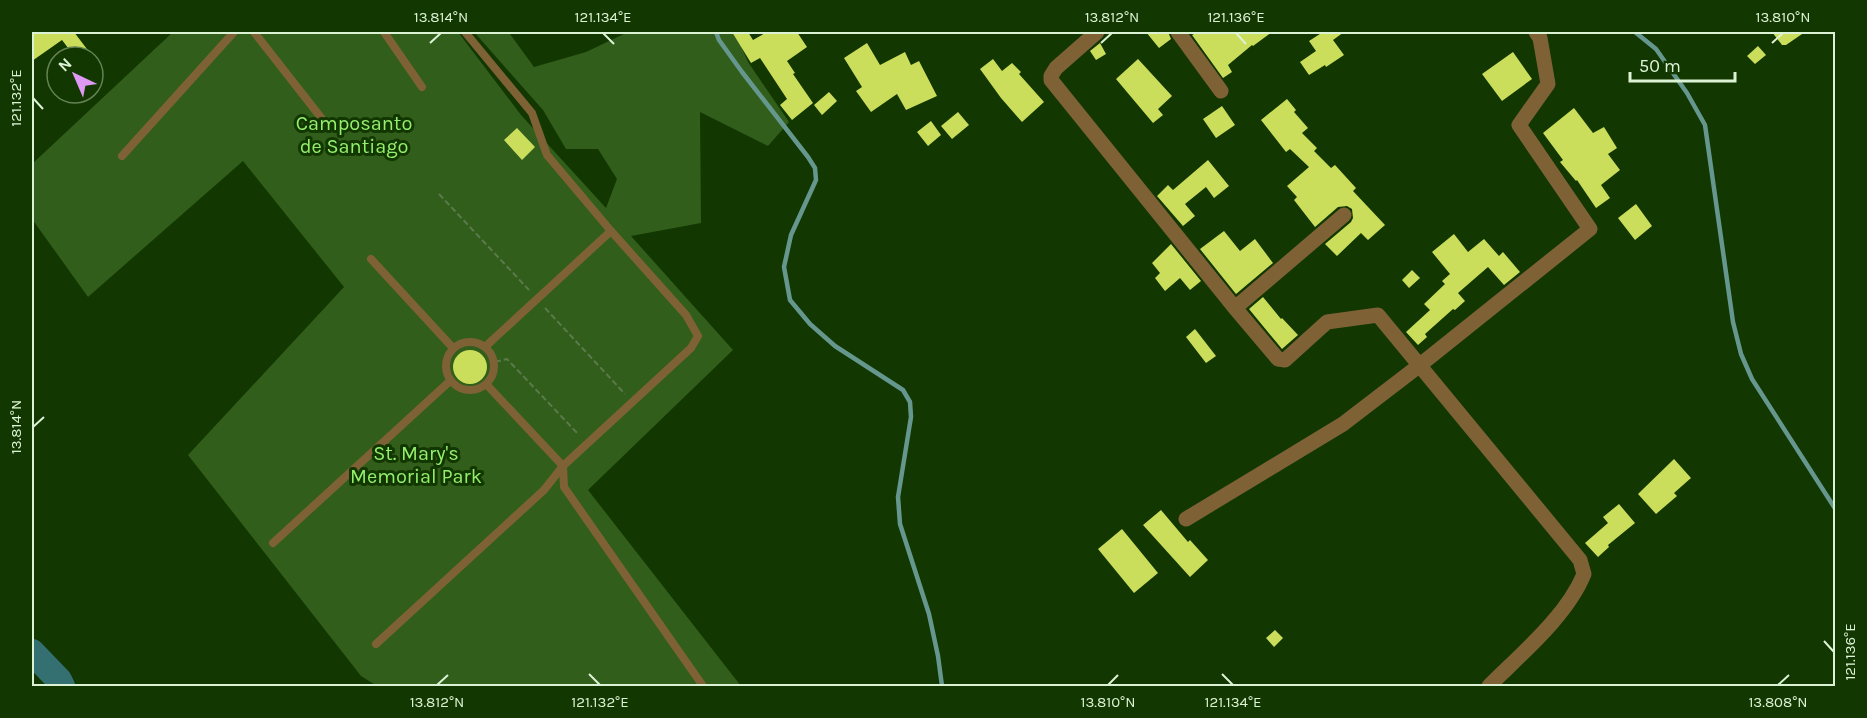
<svg xmlns="http://www.w3.org/2000/svg" width="1867" height="718" viewBox="0 0 1867 718" font-family="Karla,sans-serif">
	<rect width="100%" height="100%" fill="#123700"/>
	<path fill="#315e1b" d="M 173,32 L 458,32 L 521,115 L 606,208 L 617,179 L 598,149 L 566,149 L 543,110 L 474,32 L 511,32 L 510,34 L 534,67 L 586,52 L 628,32 L 735,32 L 748,62 L 789,122 L 768,146 L 700,112 L 701,223 L 631,236 L 733,350 L 588,490 L 741,686 L 377,686 L 361,676 L 188,455 L 344,287 L 243,161 L 88,297 L 32,219 L 32,164 Z"/>
	<g fill="none" stroke-linecap="round" stroke-linejoin="round">
		<path stroke="#66978f" stroke-width="4.5" d="M 716,32 L 719,40 L 742,72 L 808,157 L 815,168 L 816,180 L 791,235 L 784,267 L 790,300 L 810,324 L 835,346 L 903,390 L 910,402 L 911,417 L 898,497 L 900,524 L 929,614 L 938,656 L 942,686
			M 1635,32 L 1656,49 L 1687,93 L 1705,125 L 1733,322 L 1741,354 L 1752,379 L 1836,510"/>
		<path stroke="#347072" stroke-width="26" d="M 32,652 L 59,680 L 62,686"/>
	</g>
	<path fill="#cade5b" d="M 32,32 L 74,32 L 93,57 L 75,57 L 62,40 L 32,61 Z
		M 732,32 L 748,32 L 753,40 L 767,32 L 797,32 L 807,47 L 787,61 L 795,73 L 793,74 L 813,103 L 792,120 L 780,105 L 787,99 L 760,58 L 751,63 Z
		M 1146,32 L 1168,32 L 1171,39 L 1159,48 Z
		M 1198,32 L 1272,32 L 1253,46 L 1252,45 L 1228,65 L 1232,72 L 1223,78 L 1192,35 Z
		M 1323,32 L 1344,32 L 1333,40 L 1344,55 L 1326,67 L 1325,65 L 1309,75 L 1300,62 L 1316,51 L 1309,41 Z
		M 1772,32 L 1805,32 L 1786,45 L 1782,45 Z
		M 867,43 L 880,65 L 905,52 L 911,65 L 919,61 L 937,96 L 906,110 L 897,94 L 871,112 L 856,91 L 862,87 L 844,58 Z
		M 1100,43 L 1106,54 L 1096,60 L 1090,51 Z
		M 1758,46 L 1766,55 L 1755,64 L 1747,56 Z
		M 1513,52 L 1532,79 L 1502,101 L 1482,74 Z
		M 993,59 L 1002,71 L 1012,63 L 1021,72 L 1019,74 L 1044,102 L 1022,122 L 1001,98 L 980,69 Z
		M 1138,59 L 1172,96 L 1158,109 L 1163,115 L 1153,123 L 1116,79 Z
		M 829,92 L 837,101 L 822,115 L 814,105 Z
		M 1287,99 L 1296,110 L 1294,112 L 1308,128 L 1302,133 L 1317,148 L 1314,151 L 1331,168 L 1335,165 L 1356,188 L 1353,191 L 1385,225 L 1368,240 L 1361,233 L 1337,256 L 1325,244 L 1351,222 L 1353,218 L 1352,209 L 1347,206 L 1338,207 L 1315,227 L 1294,200 L 1297,197 L 1287,186 L 1309,167 L 1290,149 L 1286,152 L 1261,120 Z
		M 1222,106 L 1235,125 L 1216,138 L 1203,119 Z
		M 1574,108 L 1593,133 L 1604,127 L 1617,148 L 1608,154 L 1620,170 L 1601,185 L 1610,198 L 1596,208 L 1577,180 L 1576,181 L 1560,162 L 1563,160 L 1543,133 Z
		M 958,112 L 969,125 L 952,139 L 941,126 Z
		M 931,121 L 941,135 L 928,146 L 917,132 Z
		M 517,128 L 535,147 L 522,160 L 504,140 Z
		M 1208,160 L 1229,186 L 1214,198 L 1206,187 L 1185,204 L 1195,216 L 1183,226 L 1157,196 L 1168,185 L 1173,190 Z
		M 1636,204 L 1652,226 L 1635,240 L 1618,218 Z
		M 1224,231 L 1240,251 L 1255,239 L 1273,263 L 1236,294 L 1200,249 Z
		M 1454,234 L 1468,252 L 1484,239 L 1499,256 L 1503,252 L 1520,272 L 1504,285 L 1488,267 L 1458,293 L 1465,301 L 1455,310 L 1453,309 L 1425,334 L 1427,337 L 1418,345 L 1406,332 L 1430,310 L 1424,304 L 1445,284 L 1442,281 L 1450,274 L 1432,252 Z
		M 1171,244 L 1201,281 L 1190,290 L 1180,278 L 1165,291 L 1155,278 L 1160,273 L 1152,263 Z
		M 1412,270 L 1420,278 L 1409,288 L 1402,280 Z
		M 1263,297 L 1281,319 L 1282,318 L 1298,335 L 1282,349 L 1249,309 Z
		M 1195,329 L 1216,356 L 1206,363 L 1186,337 Z
		M453 367a17 17 0 1 1 34 0a17 17 0 1 1-34 0Z
		M 1674,459 L 1691,478 L 1674,493 L 1677,496 L 1656,514 L 1638,494 Z
		M 1619,504 L 1635,523 L 1608,545 L 1609,547 L 1598,557 L 1585,543 L 1608,523 L 1603,517 Z
		M 1161,510 L 1188,542 L 1190,540 L 1208,560 L 1190,577 L 1143,525 Z
		M 1122,529 L 1158,573 L 1134,593 L 1098,549 Z
		M 1275,630 L 1283,638 L 1274,647 L 1266,638 Z"/>
	<g fill="none" stroke-linecap="round" stroke-linejoin="round">
		<path stroke="#5b7a4c" stroke-width="2" stroke-dasharray="6 3" stroke-linecap="butt" d="M 439,194 L 529,290
			M 545,308 L 625,394
			M 495,362 L 507,359 L 579,435"/>
		<path stroke="#7e6236" stroke-width="8" d="M 254,32 L 326,124
			M 384,32 L 422,87
			M 122,156 L 234,32
			M 371,259 L 453,348
			M446 366a24 24 0 1 1 48 0a24 24 0 1 1-48 0Z
			M 486,346 L 611,231
			M 487,385 L 563,466 L 564,487 L 703,686
			M 273,543 L 450,381
			M 376,644 L 544,490 L 563,466 L 691,348 L 698,336 L 686,315 L 611,231 L 547,155 L 532,113 L 465,32"/>
		<path stroke="#7e6236" stroke-width="15" d="M 1097,32 L 1056,68 L 1051,76 L 1051,80 L 1235,308 L 1278,359 L 1285,360 L 1327,322 L 1378,315 L 1580,560 L 1584,574 C 1567,616 1521,654 1489,686
			M 1178,32 L 1221,91
			M 1235,308 L 1344,215
			M 1186,519 L 1343,424 L 1420,365 L 1590,229 L 1519,125 L 1548,84 L 1540,38 L 1536,32"/>
	</g>
	<path fill="none" stroke="#dcf2d4" stroke-width="2" d="M 603,33 L 614,44M 1236,33 L 1246,44M 430,43 L 441,33M 1101,43 L 1112,33M 1772,43 L 1783,33M 33,98 L 43,109M 33,427 L 44,417M 1824,641 L 1834,652M 589,674 L 600,685M 1222,674 L 1233,685M 437,685 L 448,675M 1108,685 L 1118,675M 1778,685 L 1789,675"/>
	<g text-anchor="middle" stroke-width="6" stroke-linejoin="round" paint-order="stroke">
		<g font-size="20" fill="#95ef6e" stroke="#123700">
			<text x="354" y="130">Camposanto<tspan x="354" dy="23">de Santiago</tspan></text>
			<text x="416" y="460">St. Mary's<tspan x="416" dy="23">Memorial Park</tspan></text>
		</g>
	</g>
	<rect width="1867" height="718" fill="none" stroke="#123700" stroke-width="66"/>
	<g transform="translate(75 75) rotate(316)"><circle r="28" fill="#123700" stroke="#638255" stroke-width="1.5"/>
	<path d="M0-4.5L10 22L0 15L-10 22Z" fill="#dd99f4"/>
	<text y="-9" font-size="16" font-weight="bold" text-anchor="middle" fill="#dcf2d4">N</text>
	</g>
	<path d="M1630 72v9h105v-9" fill="none" stroke="#dcf2d4" stroke-width="3"/>
	<text x="1639" y="72" font-size="18" fill="#dcf2d4" stroke="#123700" stroke-width="4.5" paint-order="stroke">50 m</text>
	<rect x="33" y="33" width="1801" height="652" fill="none" stroke="#dcf2d4" stroke-width="2"/>
	<g font-size="15" text-anchor="middle" fill="#dcf2d4">
		<text x="441" y="22">13.814°N</text>
		<text x="603" y="22">121.134°E</text>
		<text x="1112" y="22">13.812°N</text>
		<text x="1236" y="22">121.136°E</text>
		<text x="1783" y="22">13.810°N</text>
		<text transform="translate(16 98) rotate(-90)" y="5">121.132°E</text>
		<text transform="translate(16 427) rotate(-90)" y="5">13.814°N</text>
		<text transform="translate(1850 652) rotate(-90)" y="5">121.136°E</text>
		<text x="437" y="707">13.812°N</text>
		<text x="600" y="707">121.132°E</text>
		<text x="1108" y="707">13.810°N</text>
		<text x="1233" y="707">121.134°E</text>
		<text x="1778" y="707">13.808°N</text>
	</g>
</svg>
